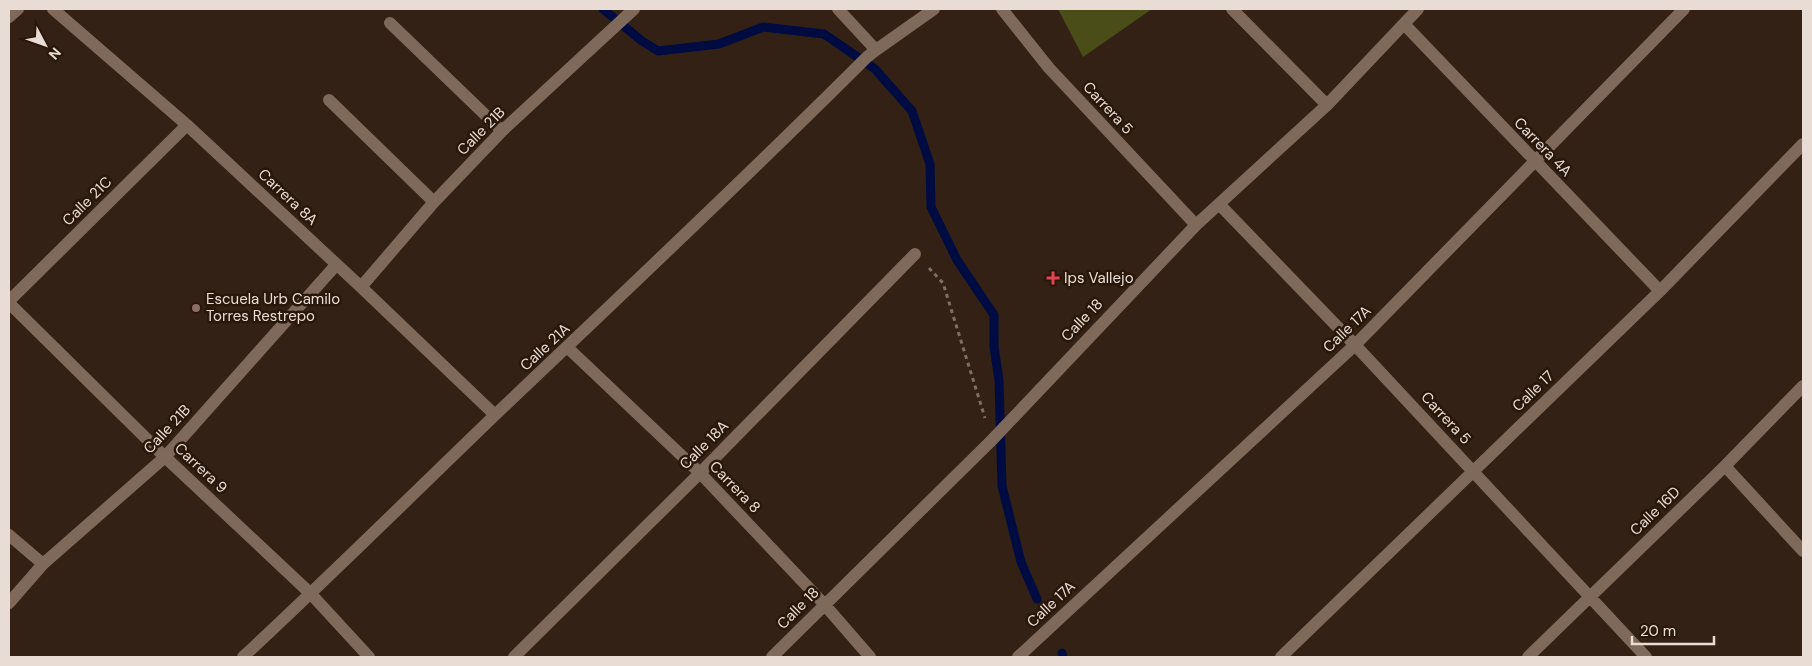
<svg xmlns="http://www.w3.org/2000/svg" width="1812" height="666" viewBox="0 0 1812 666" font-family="'DM Sans',sans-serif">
	<rect width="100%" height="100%" fill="#322114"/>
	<path fill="#4a4d18" d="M 1058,9 L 1152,9 L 1083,57 Z"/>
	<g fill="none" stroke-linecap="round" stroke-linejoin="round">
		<path stroke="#000c41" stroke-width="9" d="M 603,9 L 642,41 L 658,51 L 719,44 L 763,27 L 824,34 L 875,69 L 912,111 L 930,164 L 931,207 L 957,260 L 994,315 L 994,347 L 999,380 L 1002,486 L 1021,562 L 1037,599
			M 1062,653 L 1063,657"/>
		<path stroke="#7e6f64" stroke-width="3" stroke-dasharray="4 4" stroke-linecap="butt" d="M 929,268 L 943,283 L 985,418"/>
		<path stroke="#7e695a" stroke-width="12" d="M 53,9 L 187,125 L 361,287 L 495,415
			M 1002,9 L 1049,68 L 1196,225
			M 1232,9 L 1327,105
			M 9,17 L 18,9
			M 390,23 L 502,131
			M 1404,24 L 1660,291
			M 876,50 L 934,9
			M 329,100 L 434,202
			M 1219,204 L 1355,345 L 1646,657
			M 361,287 L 434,202 L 502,131 L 634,9
			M 9,301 L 187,125
			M 568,348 L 700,473 L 824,604 L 870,657
			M 1725,466 L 1803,551
			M 9,535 L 43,564
			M 9,603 L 43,564 L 165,457 L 336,265
			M 243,657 C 328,578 410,497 494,416 C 619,297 745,179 867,57 L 876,50 L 838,9
			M 514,657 L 700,473 L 915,254
			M 772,657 L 992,440 L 1196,225 L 1327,105 L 1418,9
			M 1018,657 L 1355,345 L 1684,9
			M 1281,657 L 1660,291 L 1803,144
			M 1528,657 L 1725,466 L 1803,386"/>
		<path stroke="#7e695a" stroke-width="12" d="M 9,303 L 165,457 L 311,594 L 369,657"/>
	</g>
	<path fill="#e0444e" stroke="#28170a" stroke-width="2" d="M1050.5 270.5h5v5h5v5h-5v5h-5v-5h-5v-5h5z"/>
	<circle fill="#8d6e63" stroke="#28170a" stroke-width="2" cx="196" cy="308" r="5"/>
	<g text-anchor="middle" stroke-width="5" stroke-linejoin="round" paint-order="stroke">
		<g font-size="15" fill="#e8dcd4" stroke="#28170a">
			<text transform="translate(1108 108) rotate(47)" y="5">Carrera 5</text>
			<text transform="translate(481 131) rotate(-45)" y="5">Calle 21B</text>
			<text transform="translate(1543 147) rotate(46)" y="5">Carrera 4A</text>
			<text transform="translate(288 197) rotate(43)" y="5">Carrera 8A</text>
			<text transform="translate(87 201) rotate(-45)" y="5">Calle 21C</text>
			<text transform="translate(1082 320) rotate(-46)" y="5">Calle 18</text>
			<text transform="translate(1347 329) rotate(-44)" y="5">Calle 17A</text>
			<text transform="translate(545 347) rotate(-43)" y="5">Calle 21A</text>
			<text transform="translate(1533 391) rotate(-44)" y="5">Calle 17</text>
			<text transform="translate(1446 418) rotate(47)" y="5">Carrera 5</text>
			<text transform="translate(167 429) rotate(-47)" y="5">Calle 21B</text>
			<text transform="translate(704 445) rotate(-45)" y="5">Calle 18A</text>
			<text transform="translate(201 468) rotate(43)" y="5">Carrera 9</text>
			<text transform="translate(735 487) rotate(46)" y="5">Carrera 8</text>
			<text transform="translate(1655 511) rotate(-44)" y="5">Calle 16D</text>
			<text transform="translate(1051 604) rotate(-43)" y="5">Calle 17A</text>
			<text transform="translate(798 608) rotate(-45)" y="5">Calle 18</text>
		</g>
		<g font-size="15" fill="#e8dcd4" stroke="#28170a" text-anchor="start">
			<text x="1064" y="283">Ips Vallejo</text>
			<text x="206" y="304">Escuela Urb Camilo<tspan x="206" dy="17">Torres Restrepo</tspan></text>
		</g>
	</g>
	<rect width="1812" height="666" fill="none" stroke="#e8dcd4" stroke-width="20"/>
	<g transform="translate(45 45) rotate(131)" stroke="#28170a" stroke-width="4" paint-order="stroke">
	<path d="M0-4L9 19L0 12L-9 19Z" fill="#e8dcd4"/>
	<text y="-8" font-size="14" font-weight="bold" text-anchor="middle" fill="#e8dcd4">N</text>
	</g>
	<path d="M1632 636v8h82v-8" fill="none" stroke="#e8dcd4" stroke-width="2.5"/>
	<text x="1640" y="636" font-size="15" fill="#e8dcd4" stroke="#28170a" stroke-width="4" paint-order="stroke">20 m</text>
</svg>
